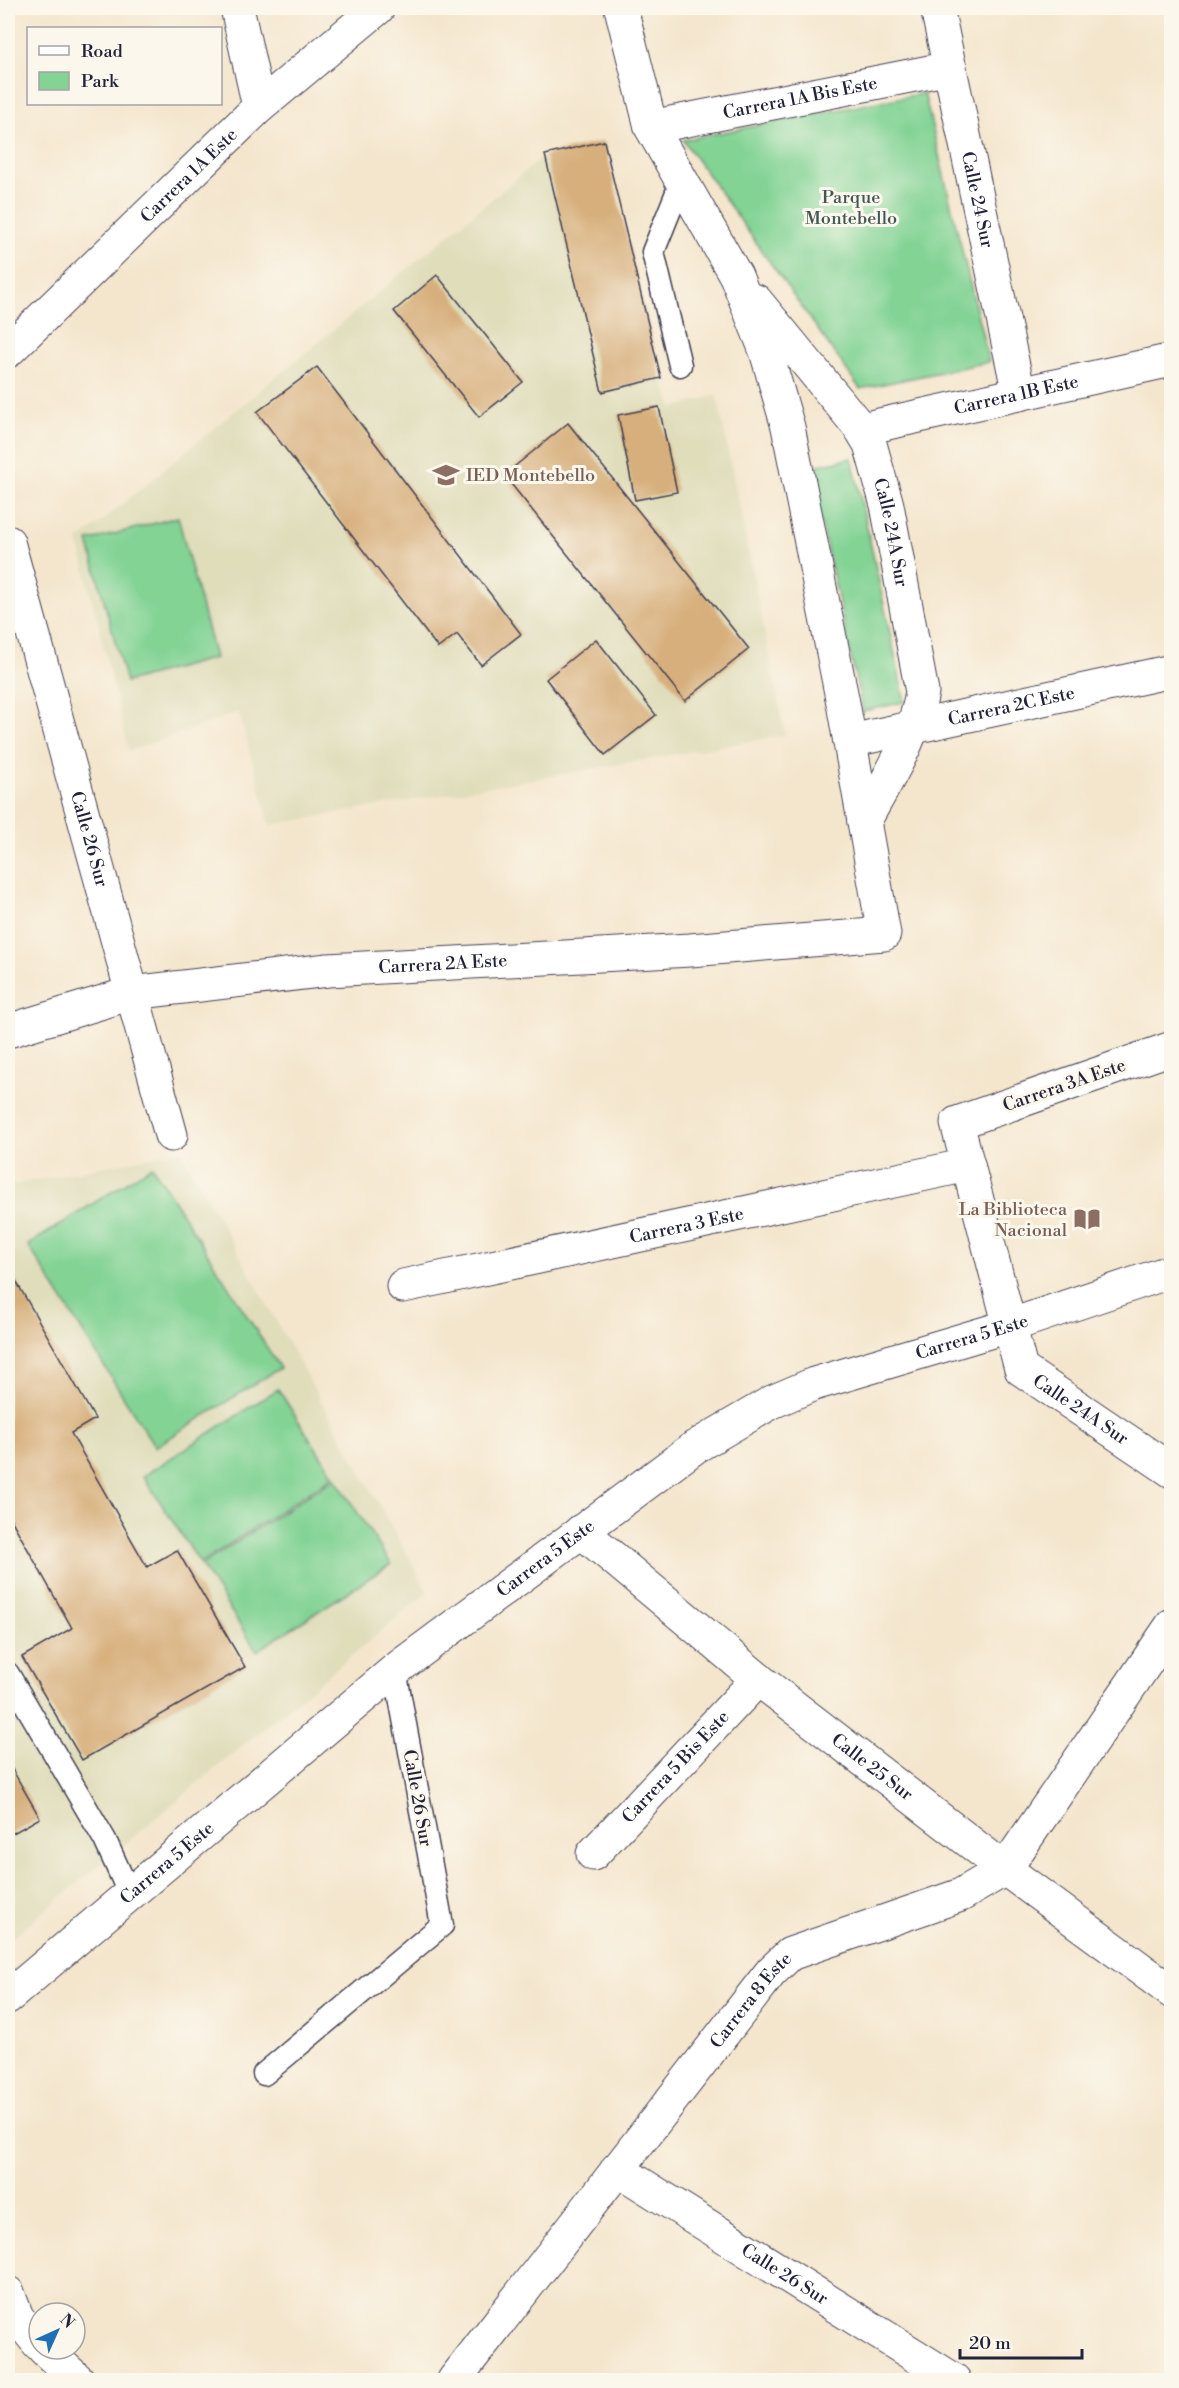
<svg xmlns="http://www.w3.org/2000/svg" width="1179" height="2388" viewBox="0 0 1179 2388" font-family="'Libre Bodoni',serif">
	<rect width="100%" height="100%" fill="#fbf7ec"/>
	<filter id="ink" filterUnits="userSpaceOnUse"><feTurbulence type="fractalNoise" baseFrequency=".0167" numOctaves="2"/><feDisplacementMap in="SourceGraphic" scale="12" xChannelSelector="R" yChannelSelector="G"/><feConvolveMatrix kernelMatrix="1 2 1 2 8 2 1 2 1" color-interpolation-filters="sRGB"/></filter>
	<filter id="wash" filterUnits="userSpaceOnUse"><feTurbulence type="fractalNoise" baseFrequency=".008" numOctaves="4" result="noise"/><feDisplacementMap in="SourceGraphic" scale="24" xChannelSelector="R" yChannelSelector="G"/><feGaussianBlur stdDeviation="1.35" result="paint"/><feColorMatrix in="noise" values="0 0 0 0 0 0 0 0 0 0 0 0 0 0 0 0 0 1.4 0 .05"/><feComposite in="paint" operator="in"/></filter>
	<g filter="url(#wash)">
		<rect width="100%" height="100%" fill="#f4e6cd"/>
		<path fill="#e0ddbb" d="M 604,141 L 661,378 L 673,408 L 717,395 L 785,735 L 270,825 L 239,712 L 129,751 L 78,541 L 545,155 Z
			M 181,1151 L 428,1592 L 15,1935 L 8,1938 L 8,1186 Z"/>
		<path fill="#82d394" stroke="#527a68" stroke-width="1.5" d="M 924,93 L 989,362 L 860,389 L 683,140 Z
			M 852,458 L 905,702 L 863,711 L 809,467 Z
			M 178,517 L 215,658 L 126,682 L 88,541 Z
			M 152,1166 L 280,1368 L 155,1447 L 28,1245 Z
			M 278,1389 L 334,1476 L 200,1563 L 143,1476 Z
			M 335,1478 L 391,1564 L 257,1651 L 201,1565 Z"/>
		<g id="blocks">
			<path fill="#d7af7b" d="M 604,141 L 661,378 L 602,392 L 545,155 Z
				M 437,275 L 523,382 L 479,417 L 394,311 Z
				M 317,367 L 521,634 L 481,665 L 457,634 L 438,648 L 257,412 Z
				M 659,407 L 677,492 L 635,500 L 618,415 Z
				M 568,423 L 749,649 L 685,701 L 504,475 Z
				M 596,639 L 656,715 L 605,755 L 546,679 Z
				M 8,1267 L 95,1419 L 71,1433 L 147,1567 L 177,1550 L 245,1667 L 82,1760 L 22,1657 L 72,1628 L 8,1514 Z
				M 8,1762 L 40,1818 L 8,1836 Z"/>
		</g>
	</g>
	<g filter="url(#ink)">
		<use href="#blocks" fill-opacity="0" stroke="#423f51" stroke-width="1.5"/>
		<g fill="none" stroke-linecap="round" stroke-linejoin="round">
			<g stroke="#423f51" stroke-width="25">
				<path id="lane" d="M 680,365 L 653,252 L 682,180
					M 8,1674 L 105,1840 L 130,1895
					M 264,2074 L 442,1925 L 395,1670"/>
			</g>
			<g stroke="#423f51" stroke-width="35">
				<g id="street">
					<path d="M 237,8 L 259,107"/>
					<path id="s1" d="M 937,8 L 1019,394"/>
					<path id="s2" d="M 651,127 L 950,68"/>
					<path id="s3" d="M 756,301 L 861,429 L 870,444 L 887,505 L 922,692 C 915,738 886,781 864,822"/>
					<path id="s4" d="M 8,351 L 259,107 L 378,8"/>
					<path id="s5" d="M 861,429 L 1172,360"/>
					<path id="s6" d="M 8,542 L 171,1135"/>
					<path id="s7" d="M 850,741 L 1172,671"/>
					<path id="s8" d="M 8,1031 L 132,993 L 328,970 L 690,950 L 884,934 L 843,703 L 788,427 L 766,351 L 736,276 L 651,127 L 621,8"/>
					<path id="s9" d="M 1172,1048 L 957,1123 L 1021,1369 L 1172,1471"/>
					<path id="s10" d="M 403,1286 L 968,1165"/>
					<path id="s11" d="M 581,1531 L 758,1679 L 1005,1869 L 1172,1992"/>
					<path id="s12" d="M 593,1854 L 758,1679"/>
					<path id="s13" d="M 617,2169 L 954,2380"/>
				</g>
			</g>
			<g stroke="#423f51" stroke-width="35">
				<g id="secondary">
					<path id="s14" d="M 8,1997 L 395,1670 L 695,1447 L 772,1402 L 814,1384 L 1009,1326 L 1172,1271"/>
					<path d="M 8,2293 L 17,2317 L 39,2344"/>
					<path d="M 44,2349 L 78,2380"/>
					<path id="s15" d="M 454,2380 L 771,1972 L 790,1954 L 961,1895 L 1005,1869 L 1172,1625"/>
				</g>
			</g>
			<use href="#lane" stroke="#fff" stroke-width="22"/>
			<use href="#street" stroke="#fff" stroke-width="33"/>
			<use href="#secondary" stroke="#fff" stroke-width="33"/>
		</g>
	</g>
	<defs>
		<g id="school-bare" transform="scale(2.07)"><path d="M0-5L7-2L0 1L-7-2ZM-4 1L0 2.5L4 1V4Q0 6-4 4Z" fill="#8d6e63" stroke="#fbf7ec" stroke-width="2.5" paint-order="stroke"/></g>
		<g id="library-bare" transform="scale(2.07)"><path d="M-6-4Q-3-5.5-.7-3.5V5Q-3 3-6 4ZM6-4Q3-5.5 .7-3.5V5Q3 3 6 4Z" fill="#8d6e63" stroke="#fbf7ec" stroke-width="2.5" paint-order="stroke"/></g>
	</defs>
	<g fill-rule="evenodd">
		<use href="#school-bare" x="446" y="475"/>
		<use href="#library-bare" x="1087" y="1219"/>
	</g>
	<g text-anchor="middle" stroke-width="6" stroke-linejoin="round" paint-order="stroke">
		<g font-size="18" fill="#22223b" stroke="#fbf7ec">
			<text dy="6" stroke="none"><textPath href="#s2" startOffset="152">Carrera 1A Bis Este</textPath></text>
			<text dy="6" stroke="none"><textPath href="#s4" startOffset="252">Carrera 1A Este</textPath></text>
			<text dy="6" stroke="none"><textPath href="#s1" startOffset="196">Calle 24 Sur</textPath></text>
			<text dy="6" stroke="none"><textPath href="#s5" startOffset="159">Carrera 1B Este</textPath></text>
			<text dy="6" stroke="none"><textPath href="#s3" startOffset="274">Calle 24A Sur</textPath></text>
			<text dy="6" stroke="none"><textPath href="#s7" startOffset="165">Carrera 2C Este</textPath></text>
			<text dy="6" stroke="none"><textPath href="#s6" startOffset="308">Calle 26 Sur</textPath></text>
			<text dy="6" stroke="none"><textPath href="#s8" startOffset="442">Carrera 2A Este</textPath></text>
			<text transform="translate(1064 1085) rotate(-19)" y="6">Carrera 3A Este</text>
			<text dy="6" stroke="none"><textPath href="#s10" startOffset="290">Carrera 3 Este</textPath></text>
			<text dy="6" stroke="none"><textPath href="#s14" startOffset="1180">Carrera 5 Este</textPath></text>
			<text dy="6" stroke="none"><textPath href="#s9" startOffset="554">Calle 24A Sur</textPath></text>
			<text dy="6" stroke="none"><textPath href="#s14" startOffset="694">Carrera 5 Este</textPath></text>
			<text dy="6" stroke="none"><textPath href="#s12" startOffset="120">Carrera 5 Bis Este</textPath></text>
			<text dy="6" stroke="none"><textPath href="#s11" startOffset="375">Calle 25 Sur</textPath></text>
			<text transform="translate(418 1798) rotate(80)" y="6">Calle 26 Sur</text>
			<text dy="6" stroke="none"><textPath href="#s14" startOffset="208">Carrera 5 Este</textPath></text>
			<text dy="6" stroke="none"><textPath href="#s15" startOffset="482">Carrera 8 Este</textPath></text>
			<text dy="6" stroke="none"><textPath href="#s13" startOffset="198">Calle 26 Sur</textPath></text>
		</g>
		<g font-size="18" fill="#3f5756" stroke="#fbf7ec">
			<text x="851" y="203">Parque<tspan x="851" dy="21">Montebello</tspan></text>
		</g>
		<g font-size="18" fill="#785e54" stroke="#fbf7ec" text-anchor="start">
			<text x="466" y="481">IED Montebello</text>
			<text x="1067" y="1215" text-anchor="end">La Biblioteca<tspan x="1067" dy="21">Nacional</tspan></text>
		</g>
	</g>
	<rect width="1179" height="2388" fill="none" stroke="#fbf7ec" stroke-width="30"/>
	<rect x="27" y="27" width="195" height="78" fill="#fbf7ec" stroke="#a4a2a5" stroke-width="1.5"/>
	<rect x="39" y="46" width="30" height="9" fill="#ffffff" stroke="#a4a2a5" stroke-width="1.5"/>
	<text x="81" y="57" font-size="18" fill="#22223b">Road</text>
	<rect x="39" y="72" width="30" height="18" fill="#82d394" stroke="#a4a2a5" stroke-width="1.5"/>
	<text x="81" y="87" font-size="18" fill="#22223b">Park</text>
	<g transform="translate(57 2331) rotate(45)"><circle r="28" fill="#fbf7ec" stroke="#a4a2a5" stroke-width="1.5"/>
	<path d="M0-4.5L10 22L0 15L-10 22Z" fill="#1f6fb2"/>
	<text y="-9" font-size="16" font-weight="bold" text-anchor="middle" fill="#22223b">N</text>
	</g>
	<path d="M960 2349v9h122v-9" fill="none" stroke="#22223b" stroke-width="3"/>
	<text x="969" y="2349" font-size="18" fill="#22223b" stroke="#fbf7ec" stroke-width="4.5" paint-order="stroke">20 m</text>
</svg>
